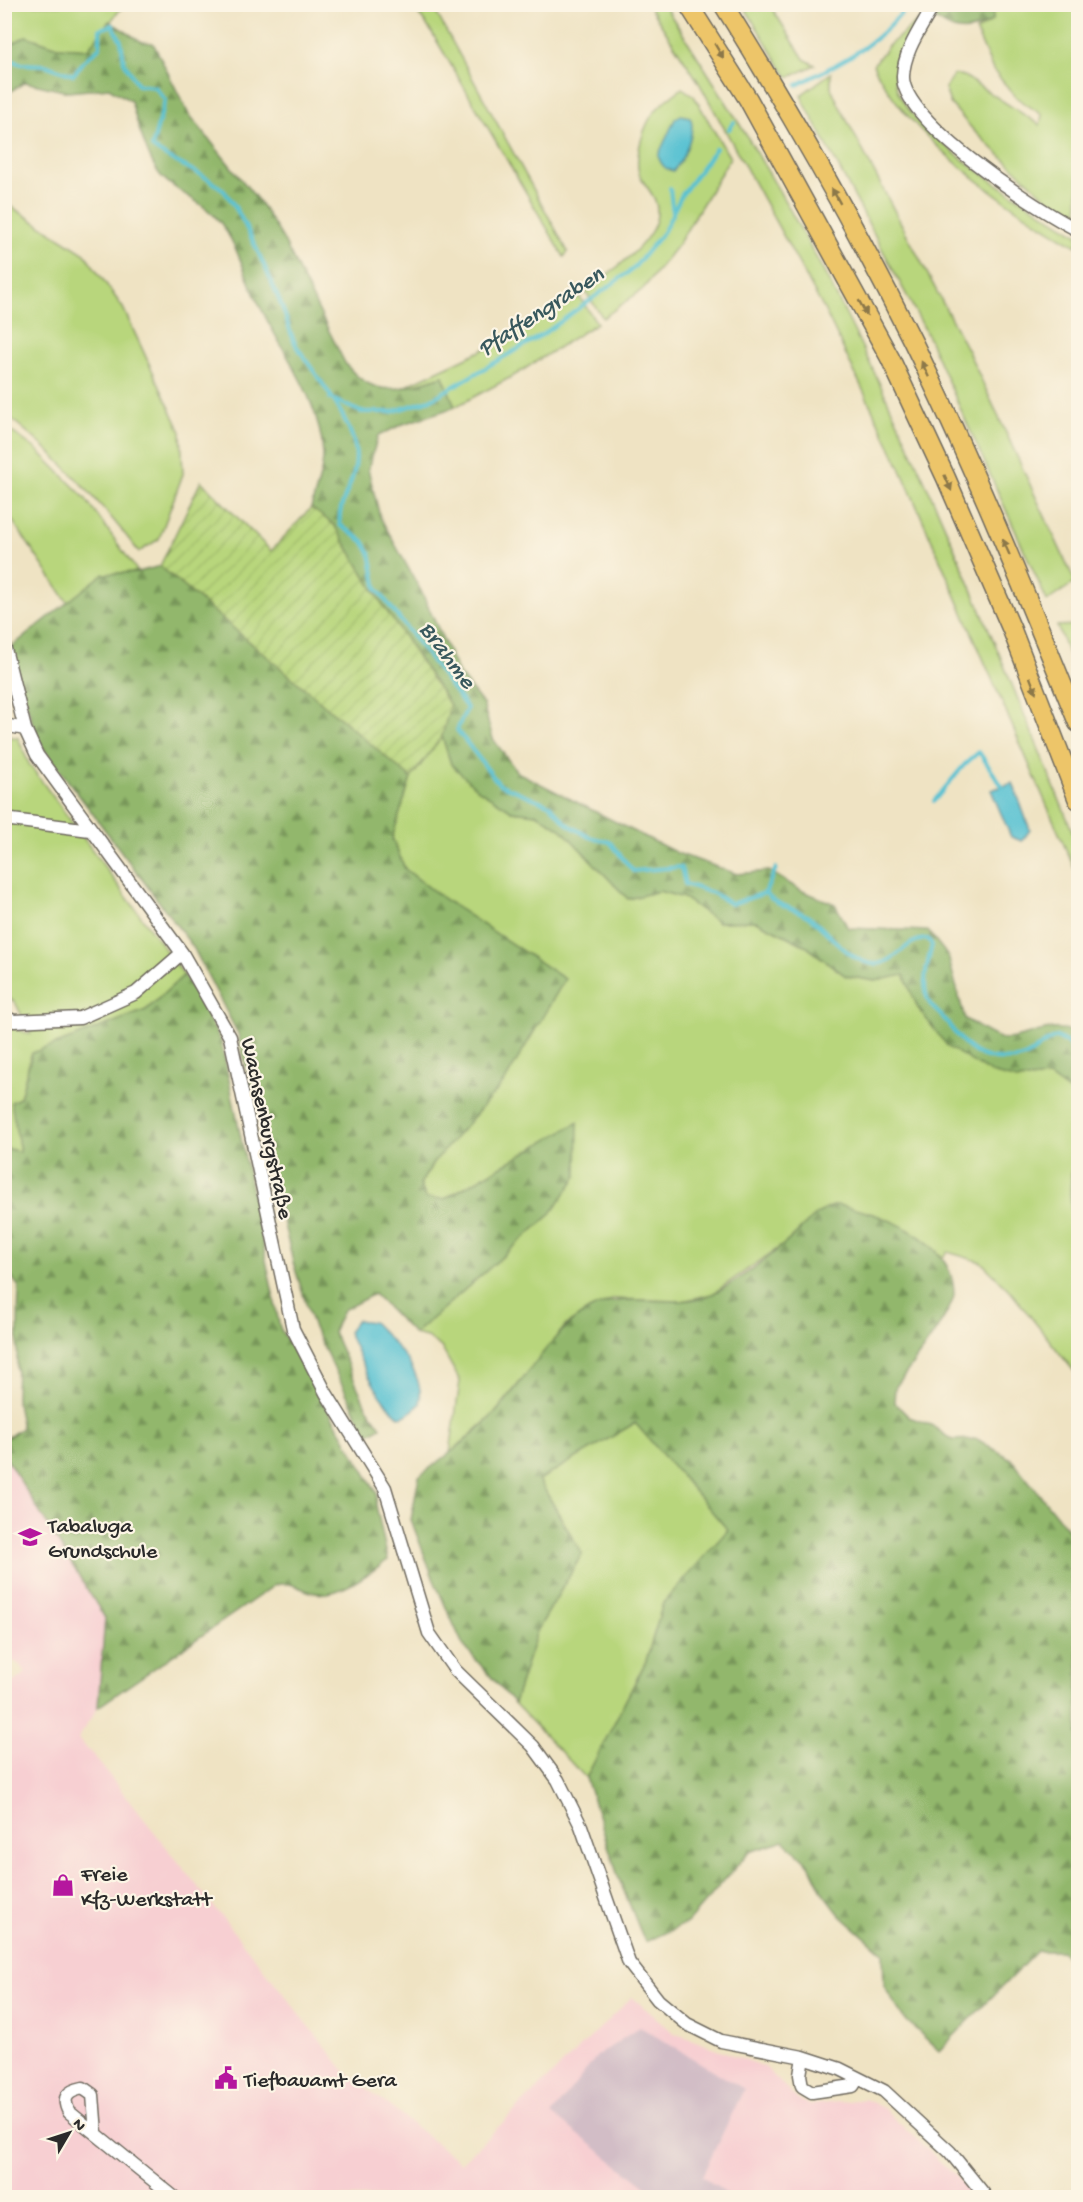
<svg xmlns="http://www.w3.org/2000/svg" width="1083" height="2202" viewBox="0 0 1083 2202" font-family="'Gochi Hand',sans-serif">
	<defs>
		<pattern id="forest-firs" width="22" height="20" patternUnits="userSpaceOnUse" patternTransform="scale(1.5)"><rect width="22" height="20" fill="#92b76c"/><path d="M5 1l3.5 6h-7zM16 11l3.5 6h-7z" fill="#779559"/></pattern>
		<pattern id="garden-furrows" width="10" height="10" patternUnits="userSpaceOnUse" patternTransform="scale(1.5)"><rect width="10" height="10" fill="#b8d67c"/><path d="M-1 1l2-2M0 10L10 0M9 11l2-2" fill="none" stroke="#9eb86b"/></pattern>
	</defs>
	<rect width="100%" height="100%" fill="#fcf5e5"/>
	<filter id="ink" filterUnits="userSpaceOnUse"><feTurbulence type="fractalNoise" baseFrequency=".0167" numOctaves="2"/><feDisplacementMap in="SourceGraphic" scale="12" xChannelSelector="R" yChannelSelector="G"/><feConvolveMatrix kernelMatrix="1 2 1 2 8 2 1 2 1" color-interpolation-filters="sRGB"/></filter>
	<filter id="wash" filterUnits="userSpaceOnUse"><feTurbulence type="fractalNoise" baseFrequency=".008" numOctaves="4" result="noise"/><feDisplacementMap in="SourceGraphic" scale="24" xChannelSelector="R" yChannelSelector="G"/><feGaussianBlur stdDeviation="1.35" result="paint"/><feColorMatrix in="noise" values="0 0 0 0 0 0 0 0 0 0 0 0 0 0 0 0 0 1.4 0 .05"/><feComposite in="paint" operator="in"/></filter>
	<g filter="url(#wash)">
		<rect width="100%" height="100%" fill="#efe3c3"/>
		<path fill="#f7cfd2" d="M 4,1456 L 105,1619 L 98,1707 L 78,1739 L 93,1755 L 345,2071 L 461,2163 L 632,1997 L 674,2033 L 765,2067 L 798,2100 L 811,2105 L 865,2099 L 881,2106 L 965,2185 L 973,2197 L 5,2197 L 4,1689 L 26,1673 L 19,1664 L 5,1657 Z"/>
		<path fill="#d2bdc6" d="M 640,2027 L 744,2089 L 702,2176 L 728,2195 L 726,2197 L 659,2197 L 552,2114 L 597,2056 Z"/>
		<path fill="#b8d67c" stroke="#728054" stroke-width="1.5" d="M 5,5 L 124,5 L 88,49 L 58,47 L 26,36 L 5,48 Z
			M 412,5 L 432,5 L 568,252 L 564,257 L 431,31 Z
			M 648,5 L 664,5 C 722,93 777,183 826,276 C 922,460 999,653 1078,845 L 1078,877 L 898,463 L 826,313 L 698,81 Z
			M 743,5 L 770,5 L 804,59 L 815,65 L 790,77 L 786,75 Z
			M 994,5 L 1078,5 L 1078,222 L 1067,217 L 974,131 L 950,103 L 945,88 L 954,74 L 964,76 L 1040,125 L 1042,115 L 1017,98 L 993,70 L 976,31 L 993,20 Z
			M 919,20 C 910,38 894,58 895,79 C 897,130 1036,208 1078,235 L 1078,247 C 1006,206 911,140 873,65 L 888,46 Z
			M 831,73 L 831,88 L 841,109 L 968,351 L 1078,588 L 1078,592 L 1074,583 L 1047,601 L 924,328 L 804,102 L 801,95 Z
			M 682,88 L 694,96 L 730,158 L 679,243 L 643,289 L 603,318 L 585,291 C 607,275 654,244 657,215 C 659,199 648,190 641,178 C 632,161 644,122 657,109 C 664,101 674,95 682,88 Z
			M 4,202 L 85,254 L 123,308 L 181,432 L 183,474 L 159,539 L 139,552 C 99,500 57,454 5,414 Z
			M 578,295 L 597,323 L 515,375 L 455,407 L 443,376 L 397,390 L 489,347 Z
			M 5,427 L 36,449 L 85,498 L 138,572 L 103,574 L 68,603 L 10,517 L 5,513 Z
			M 1078,625 L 1078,678 L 1057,626 Z
			M 5,736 L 18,738 L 29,764 L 184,975 L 146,1010 L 31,1055 L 20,1098 L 12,1102 L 20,1152 L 5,1148 L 4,1025 L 31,1034 L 15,1002 L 5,996 Z
			M 442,736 L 451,764 L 512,811 L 537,814 L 561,829 L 628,899 L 659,891 L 684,898 L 718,922 L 756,921 L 804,945 L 846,976 L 875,981 L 904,974 L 918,1008 L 1017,1080 L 1049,1077 L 1074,1095 L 1078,1105 L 1078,1160 L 1071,1173 L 1071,1211 L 1078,1230 L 1078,1376 L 1010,1291 L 981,1262 L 948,1252 L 943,1257 L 910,1232 L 873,1216 L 783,1245 L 712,1294 L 682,1301 L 614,1299 L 589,1310 L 566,1325 L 495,1413 L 450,1453 L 460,1381 L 441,1347 L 427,1337 L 414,1334 L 550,1215 L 578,1123 L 444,1199 L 426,1198 L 420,1184 L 434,1162 L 444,899 L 405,869 L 392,837 L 411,778 Z
			M 635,1422 L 728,1530 L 663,1603 L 646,1661 L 586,1778 L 514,1703 L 537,1631 L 582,1554 L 539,1480 Z"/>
		<path fill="url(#forest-firs)" stroke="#5e714c" stroke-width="1.5" d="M 917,5 L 994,5 L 993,20 C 958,42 946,26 917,5 Z
			M 109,21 L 142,42 L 153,43 L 188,113 L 261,204 L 282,237 L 345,363 C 375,402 403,388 443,376 L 455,407 L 403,424 L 378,436 L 368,469 L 380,517 L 421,591 L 459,674 L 483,704 L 493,739 L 517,772 L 677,853 L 737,874 L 769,871 L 800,890 L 835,904 L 848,928 L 928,931 L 948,956 L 965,1019 C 976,1025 988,1034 999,1038 C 1020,1044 1052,1017 1078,1035 L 1078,1105 L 1074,1095 L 1049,1077 L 1017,1080 L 991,1073 L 948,1047 L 918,1008 L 904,975 L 875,981 L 846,976 L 803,944 L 756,921 L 718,922 L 684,898 L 659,891 L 628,899 L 561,829 L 537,814 L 512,811 L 477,789 L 451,764 L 442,736 L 450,705 L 384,607 L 334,525 L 311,508 C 315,492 324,470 323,454 C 320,396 280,351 257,300 C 244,273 238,246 220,222 C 204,202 179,194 162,177 C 149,164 136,120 131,101 L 109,88 L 68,92 L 25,82 L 5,95 L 5,48 L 26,36 L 58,47 L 88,49 Z
			M 160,566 L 411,778 L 392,838 L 405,869 L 444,899 L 565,979 L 505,1081 L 434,1162 L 420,1184 L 426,1198 L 445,1199 L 578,1122 L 577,1176 L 550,1215 L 414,1334 L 374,1294 L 343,1310 L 333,1332 L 366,1406 L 381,1427 L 367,1435 L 313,1326 L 293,1262 L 238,1034 L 193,947 L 38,741 L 10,648 L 103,574 L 138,572 Z
			M 184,975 L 221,1041 L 280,1328 L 377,1493 L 376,1505 L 388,1560 C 367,1574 337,1600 311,1592 C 294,1587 293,1581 275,1585 L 98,1707 L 105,1618 L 5,1456 L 5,1439 L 22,1428 L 16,1399 L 19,1287 L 5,1268 L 5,1148 L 20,1152 L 11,1102 L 20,1098 L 32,1053 L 146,1010 Z
			M 1078,1160 L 1078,1230 C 1069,1208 1066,1182 1078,1160 Z
			M 837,1205 C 881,1213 953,1238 954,1294 C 954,1311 907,1371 895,1388 L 894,1402 L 909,1417 L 931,1425 L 952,1440 L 977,1439 L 1011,1459 L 1078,1542 L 1078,1973 L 1062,1951 L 1037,1951 L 939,2051 L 903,2017 L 884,1986 L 883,1953 L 840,1915 L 823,1893 L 809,1864 L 784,1841 L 749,1852 L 687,1923 L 645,1942 L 619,1879 L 586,1778 L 646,1661 L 663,1603 L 728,1530 L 635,1423 L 539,1480 L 582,1554 L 537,1631 L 514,1703 L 463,1645 L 436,1585 L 411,1520 L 419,1476 C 446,1457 473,1436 496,1412 C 525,1381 554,1327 591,1309 C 629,1289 673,1311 712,1294 C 732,1285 766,1260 783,1245 C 801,1231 814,1210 837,1205 Z"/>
		<path fill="url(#garden-furrows)" stroke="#728054" stroke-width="1.5" d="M 201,481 L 271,551 L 311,508 L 334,525 L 384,607 L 450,705 L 442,736 L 411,778 L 160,566 Z"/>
		<path fill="#57c1d2" stroke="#41767e" stroke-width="1.5" d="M 681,115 L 690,117 C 697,130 683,161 673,171 C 664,169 661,164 658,156 L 675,119 Z
			M 1013,783 L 1030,830 L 1022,841 L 1011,837 L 991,790 Z
			M 357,1320 L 373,1322 C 394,1344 425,1371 420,1404 L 407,1415 L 400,1417 C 378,1401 359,1357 348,1332 Z"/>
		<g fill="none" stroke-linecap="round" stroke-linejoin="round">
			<path stroke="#57c1d2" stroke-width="4" d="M 4,58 L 22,64 L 45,65 L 73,75 L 85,60 L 100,47 L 100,29 L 113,25 L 121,41 L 124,62 L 138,85 L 155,87 L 165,100 L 152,147 C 174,164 201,171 222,189 C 239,205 272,282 282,307 C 287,319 290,334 296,345 C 315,375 348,413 355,447 C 361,480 336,499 340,525 L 363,541 L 370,553 L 377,589 L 467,708 L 457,730 L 499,784 L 550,805 L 566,823 L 589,837 L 610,842 L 633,871 L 681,867 L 685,884 L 713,893 L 731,904 L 765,893 C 778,907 793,907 809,917 C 827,929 857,974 885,962 C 901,955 908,939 928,939 L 932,945 C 928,962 921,983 928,1000 C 931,1008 941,1014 946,1021 C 966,1049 979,1063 1017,1059 C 1031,1058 1042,1041 1057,1037 L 1069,1044 L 1078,1064
				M 797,85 C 843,61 876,47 909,4
				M 729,129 L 734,122
				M 670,189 L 673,215
				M 330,398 L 361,412 L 391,412 L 430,400 L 542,335 L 633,269 L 664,231 L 681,196 L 716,148
				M 934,801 L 965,764 L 979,752 L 1002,786
				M 765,893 L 776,868"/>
		</g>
	</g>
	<g filter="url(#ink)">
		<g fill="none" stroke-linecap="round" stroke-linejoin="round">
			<g stroke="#706b60" stroke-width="15">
				<path id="minor" d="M 934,4 C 922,27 904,50 903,76 C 901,121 1039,211 1078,230
					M 4,645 L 25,729 L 37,755 L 182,953 L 230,1037 L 293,1329 L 326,1393 L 385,1488 L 429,1633 L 455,1670 L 533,1746 L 558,1780 L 581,1826 L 629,1963 L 658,2000 L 687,2024 L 721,2041 L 803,2057 L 840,2069 L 884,2091 L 950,2152 L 987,2198
					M 4,725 L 25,729
					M 4,819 L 90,830
					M 4,1017 L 14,1021 L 80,1018 L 136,993 L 182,953
					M 803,2057 L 800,2075 L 802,2086 L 812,2092 L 853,2086 L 858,2078
					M 96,2133 L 93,2095 L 83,2088 C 68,2091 61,2097 69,2112 L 175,2198"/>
			</g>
			<g stroke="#706b60" stroke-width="21">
				<path id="highway" d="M 688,4 L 748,99 L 890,358 L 946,478 L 1012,630 L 1078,800
					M 723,4 C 791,113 855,225 912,340 C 973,465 1026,594 1078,723"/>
			</g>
			<use href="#minor" stroke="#fff" stroke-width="12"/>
			<use href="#highway" stroke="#edc569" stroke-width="18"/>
		</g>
		<defs><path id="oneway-solid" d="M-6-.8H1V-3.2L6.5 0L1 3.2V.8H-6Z" transform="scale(1.5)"/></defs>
		<g fill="#8c784a">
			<use href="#oneway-solid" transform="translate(719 51) rotate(59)"/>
			<use href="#oneway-solid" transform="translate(836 196) rotate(-119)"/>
			<use href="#oneway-solid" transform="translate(863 308) rotate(61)"/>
			<use href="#oneway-solid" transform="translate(925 369) rotate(-115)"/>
			<use href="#oneway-solid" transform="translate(948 483) rotate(66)"/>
			<use href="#oneway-solid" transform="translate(1006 547) rotate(-114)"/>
			<use href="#oneway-solid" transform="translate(1033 685) rotate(69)"/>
		</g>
	</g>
	<defs>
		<g id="school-bare" transform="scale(1.8)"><path d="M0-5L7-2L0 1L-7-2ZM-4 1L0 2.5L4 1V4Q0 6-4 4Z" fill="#b5179e" stroke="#fcf5e5" stroke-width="2.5" paint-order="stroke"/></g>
		<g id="shop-bare" transform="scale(1.8)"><path d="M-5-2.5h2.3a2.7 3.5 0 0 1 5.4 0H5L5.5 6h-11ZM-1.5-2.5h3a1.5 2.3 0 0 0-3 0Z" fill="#b5179e" stroke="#fcf5e5" stroke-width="2.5" paint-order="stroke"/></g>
		<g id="civic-bare" transform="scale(1.8)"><path d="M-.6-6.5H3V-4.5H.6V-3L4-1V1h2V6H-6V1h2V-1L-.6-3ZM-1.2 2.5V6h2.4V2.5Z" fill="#b5179e" stroke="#fcf5e5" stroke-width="2.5" paint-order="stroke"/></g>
	</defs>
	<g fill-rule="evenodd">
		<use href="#school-bare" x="30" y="1537"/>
		<use href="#shop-bare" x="63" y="1885"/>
		<use href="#civic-bare" x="226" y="2078"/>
	</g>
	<g text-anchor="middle" stroke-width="4.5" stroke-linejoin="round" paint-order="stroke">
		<g font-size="22" fill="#2b2b2b" stroke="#fcf5e5">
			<text transform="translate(269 1128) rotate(78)" y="8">Wachsenburgstraße</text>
		</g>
		<g font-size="22" fill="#2b2b2b" stroke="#fcf5e5" text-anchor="start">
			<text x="48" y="1532">Tabaluga<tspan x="48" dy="25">Grundschule</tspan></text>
			<text x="81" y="1880">Freie<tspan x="81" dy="25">Kfz-Werkstatt</tspan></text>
			<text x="244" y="2086">Tiefbauamt Gera</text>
		</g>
		<g font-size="24" font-style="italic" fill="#38585d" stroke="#fcf5e5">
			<text transform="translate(540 310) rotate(-33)" y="8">Pfaffengraben</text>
			<text transform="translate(449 654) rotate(53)" y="8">Brahme</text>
		</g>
	</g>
	<rect width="1083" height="2202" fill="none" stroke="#fcf5e5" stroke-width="24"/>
	<g transform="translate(69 2133) rotate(51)" stroke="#fcf5e5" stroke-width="4.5" paint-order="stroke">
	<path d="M0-4.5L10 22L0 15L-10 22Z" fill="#2b2b2b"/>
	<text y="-9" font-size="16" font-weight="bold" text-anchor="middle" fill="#2b2b2b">N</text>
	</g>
</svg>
